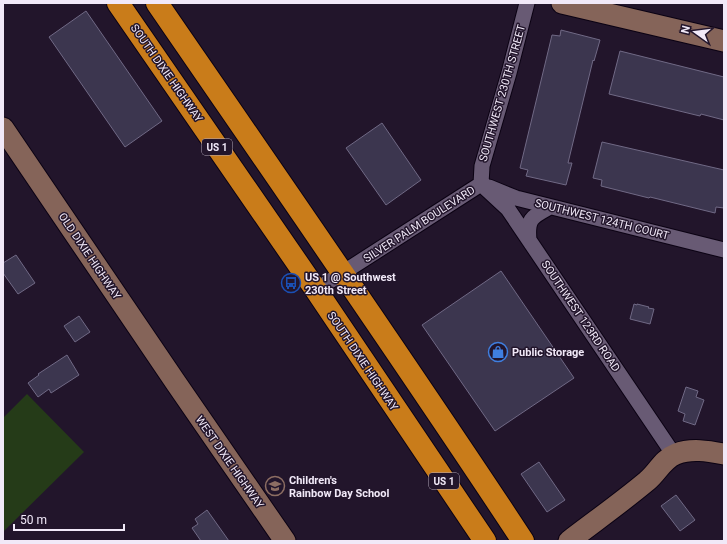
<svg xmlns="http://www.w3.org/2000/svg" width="727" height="544" viewBox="0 0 727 544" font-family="Roboto,sans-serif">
	<rect width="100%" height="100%" fill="#22152b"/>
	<path fill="#253b18" d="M 27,394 L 84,452 L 3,532 L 3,418 Z"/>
	<path fill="#3c364f" stroke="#706985" d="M 86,11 L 162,121 L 125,147 L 49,37 Z
		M 561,30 L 600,40 L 594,61 L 593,60 L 568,163 L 572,163 L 566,185 L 526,176 L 528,170 L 520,168 L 552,35 L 560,36 Z
		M 620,51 L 724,77 L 724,120 L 701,114 L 700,116 L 609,94 Z
		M 382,123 L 421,180 L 386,205 L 346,148 Z
		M 602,142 L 724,170 L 724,208 L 716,207 L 715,213 L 650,197 L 649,198 L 601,186 L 602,180 L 593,178 Z
		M 16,255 L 35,283 L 18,294 L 3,273 L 3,263 Z
		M 501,271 L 574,378 L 495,431 L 422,325 Z
		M 634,304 L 637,305 L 637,304 L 649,307 L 648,308 L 654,309 L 650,324 L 630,319 Z
		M 79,316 L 90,332 L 75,342 L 64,326 Z
		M 67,355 L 79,375 L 51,393 L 49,389 L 38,397 L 28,383 L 39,375 L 38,374 Z
		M 686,387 L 698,391 L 696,397 L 704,400 L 695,425 L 683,421 L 685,414 L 678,411 Z
		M 539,462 L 565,500 L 547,512 L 521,474 Z
		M 676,495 L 695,520 L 680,531 L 661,506 Z
		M 207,510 L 229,541 L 201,541 L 192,528 L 198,524 L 195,519 Z"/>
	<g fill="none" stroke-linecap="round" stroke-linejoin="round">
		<g stroke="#0b0213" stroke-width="17">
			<path id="street" d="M 481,184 L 508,209 L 674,455
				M 481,184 L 482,166 L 509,73 L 527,3
				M 489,187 L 516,198 L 724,250
				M 529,240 C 527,218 532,217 550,207
				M 316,290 L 481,184"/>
		</g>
		<g stroke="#0b0213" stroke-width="23">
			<path id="secondary" d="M 562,3 L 724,41
				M 3,128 L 176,383 L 285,541
				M 569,541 C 595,521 622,502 647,481 C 657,473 663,459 676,454 C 691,448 708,451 724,454"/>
		</g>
		<g stroke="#0b0213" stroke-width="24">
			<path id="highway" d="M 118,3 L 316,290 L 485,541
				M 157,3 C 280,182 404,360 523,541"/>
		</g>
		<use href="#street" stroke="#685a74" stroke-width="15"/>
		<use href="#secondary" stroke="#856459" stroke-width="21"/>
		<use href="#highway" stroke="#c97c1a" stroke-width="22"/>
	</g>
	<defs>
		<g id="bus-ring" transform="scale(1)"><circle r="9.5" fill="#22152b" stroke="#1a4fb4" stroke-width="1.5"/><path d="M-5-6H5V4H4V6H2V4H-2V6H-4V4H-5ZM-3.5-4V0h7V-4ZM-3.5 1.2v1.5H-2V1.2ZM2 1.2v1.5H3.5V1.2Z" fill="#1a4fb4"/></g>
		<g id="shop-ring" transform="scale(1)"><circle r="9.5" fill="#22152b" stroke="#3f7fe0" stroke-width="1.5"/><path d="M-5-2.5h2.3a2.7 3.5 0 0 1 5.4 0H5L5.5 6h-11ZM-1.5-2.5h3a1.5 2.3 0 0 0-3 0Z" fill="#3f7fe0"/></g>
		<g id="school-ring" transform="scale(1)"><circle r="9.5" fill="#22152b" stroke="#8d6e63" stroke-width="1.5"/><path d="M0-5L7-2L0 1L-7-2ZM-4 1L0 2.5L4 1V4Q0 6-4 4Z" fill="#8d6e63"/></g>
	</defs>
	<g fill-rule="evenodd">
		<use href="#bus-ring" x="291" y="283"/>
		<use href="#shop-ring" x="498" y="352"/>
		<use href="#school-ring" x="275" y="486"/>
	</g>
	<g text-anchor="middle" stroke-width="3" stroke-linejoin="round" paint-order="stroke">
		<g fill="#22152b" stroke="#b3a9ba" stroke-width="1">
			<rect x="202" y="139" width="30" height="16" rx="3"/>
			<rect x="429" y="473" width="30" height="16" rx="3"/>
		</g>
		<g font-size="10" font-weight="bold" fill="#f1e9f8">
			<text x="217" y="151">US 1</text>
			<text x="444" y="485">US 1</text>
		</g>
		<g font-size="11" fill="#f1e9f8" stroke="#22152b">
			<text transform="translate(167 73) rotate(55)" y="4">SOUTH DIXIE HIGHWAY</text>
			<text transform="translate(502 93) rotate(-74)" y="4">SOUTHWEST 230TH STREET</text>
			<text transform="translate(602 219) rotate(14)" y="4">SOUTHWEST 124TH COURT</text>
			<text transform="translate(419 224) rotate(-33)" y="4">SILVER PALM BOULEVARD</text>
			<text transform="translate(90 256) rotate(56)" y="4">OLD DIXIE HIGHWAY</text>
			<text transform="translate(581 316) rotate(56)" y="4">SOUTHWEST 123RD ROAD</text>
			<text transform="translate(363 361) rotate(56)" y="4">SOUTH DIXIE HIGHWAY</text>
			<text transform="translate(230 462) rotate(55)" y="4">WEST DIXIE HIGHWAY</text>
		</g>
		<g font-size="11" font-weight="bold" fill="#f1e9f8" stroke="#22152b" text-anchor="start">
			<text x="305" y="281">US 1 @ Southwest<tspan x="305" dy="13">230th Street</tspan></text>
			<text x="512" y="356">Public Storage</text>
			<text x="289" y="484">Children's<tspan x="289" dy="13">Rainbow Day School</tspan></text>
		</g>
	</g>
	<rect width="727" height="544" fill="none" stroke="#f1e9f8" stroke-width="8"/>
	<g transform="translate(695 32) rotate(284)" stroke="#22152b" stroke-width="3" paint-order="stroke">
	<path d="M0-3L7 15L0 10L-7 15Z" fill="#f1e9f8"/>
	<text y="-6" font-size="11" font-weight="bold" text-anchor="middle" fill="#f1e9f8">N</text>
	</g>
	<path d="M14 524v6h110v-6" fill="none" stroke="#f1e9f8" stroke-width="2"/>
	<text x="20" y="524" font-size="12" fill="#f1e9f8" stroke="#22152b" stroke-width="3" paint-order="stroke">50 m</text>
</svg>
